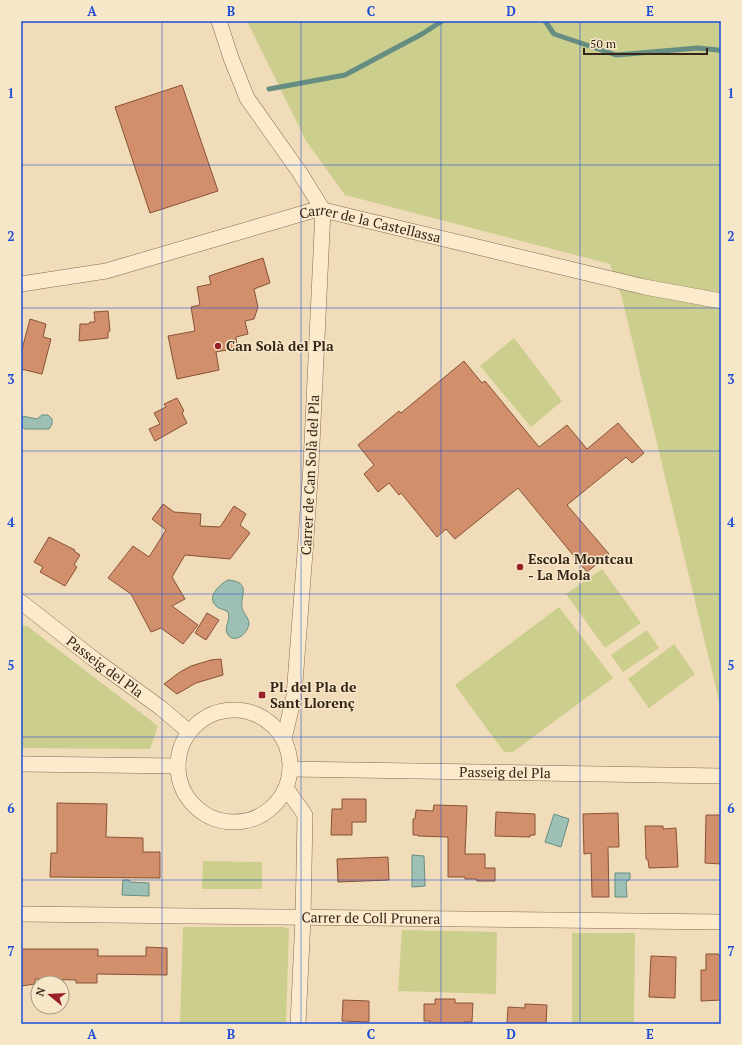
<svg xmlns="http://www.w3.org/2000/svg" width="742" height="1045" viewBox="0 0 742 1045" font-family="'PT Serif',serif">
	<rect width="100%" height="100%" fill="#f0dcb9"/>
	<path fill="#cbce8d" d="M 247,21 L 721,21 L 721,709 L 621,294 L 610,264 L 345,195 L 306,141 Z
		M 514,338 L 562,401 L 531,427 L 480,366 Z
		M 602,569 L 641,623 L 605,648 L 566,594 Z
		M 559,607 L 613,678 L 513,752 L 504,752 L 455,685 Z
		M 21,626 L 27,626 L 158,726 L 150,749 L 21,748 Z
		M 647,630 L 659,648 L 623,672 L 611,655 Z
		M 674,644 L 695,674 L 649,708 L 628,679 Z
		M 203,861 L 262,862 L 262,889 L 202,889 Z
		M 183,927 L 284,927 L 289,929 L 286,1024 L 180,1024 Z
		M 402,930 L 497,932 L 496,994 L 398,991 Z
		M 572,933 L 635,933 L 634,1024 L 572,1024 Z"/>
	<path fill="#9ec0b4" stroke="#668d81" d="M 42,415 L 48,415 L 52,419 L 52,424 L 49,429 L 25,429 L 22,427 L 22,416 L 37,419 Z
		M 228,580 C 252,582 240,596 242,607 C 243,614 249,617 249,624 C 247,635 233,645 227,633 C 224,626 231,620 228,612 C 224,609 219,609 216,606 C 206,597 220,584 228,580 Z
		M 554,814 L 569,819 L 561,847 L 545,842 Z
		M 412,855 L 424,856 L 425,886 L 412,887 Z
		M 615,873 L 630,873 L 630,879 L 626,882 L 627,897 L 615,897 Z
		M 123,880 L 129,880 L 130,882 L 149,883 L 149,896 L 122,895 Z"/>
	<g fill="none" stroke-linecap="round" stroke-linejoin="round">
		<path stroke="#668d81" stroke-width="5" d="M 545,21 L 554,34 L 616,55 L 698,48 L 718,50 L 721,51
			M 269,89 L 345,75 L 422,34 L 442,21"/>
	</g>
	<path fill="#d18f6c" stroke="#885237" d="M 182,85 L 218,191 L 150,213 L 115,107 Z
		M 263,258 L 270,283 L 254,289 L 258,307 L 254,319 L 245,321 L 248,334 L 236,337 L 237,348 L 216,352 L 219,370 L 177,379 L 168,336 L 195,331 L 191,307 L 200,305 L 197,287 L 211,284 L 209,276 Z
		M 108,311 L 110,331 L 108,332 L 108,338 L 79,341 L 80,324 L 89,324 L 90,322 L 95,322 L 94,312 Z
		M 30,319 L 46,324 L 43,337 L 51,339 L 42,374 L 21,369 L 21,353 Z
		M 464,361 L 482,383 L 485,381 L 539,447 L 567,425 L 587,449 L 618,423 L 644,453 L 632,463 L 626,457 L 567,505 L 609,554 L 587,572 L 518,488 L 455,539 L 446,529 L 437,537 L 401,493 L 399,495 L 389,483 L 378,492 L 364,474 L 374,465 L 358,445 L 399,411 L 401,413 Z
		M 177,398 L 184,411 L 182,413 L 187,423 L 155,441 L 149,429 L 160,424 L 154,413 L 166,407 L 164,404 Z
		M 163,504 L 174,512 L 201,514 L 200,526 L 220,527 L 234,506 L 246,514 L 240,525 L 250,533 L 230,559 L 185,555 L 172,577 L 185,599 L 172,606 L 198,625 L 183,644 L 161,628 L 151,632 L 131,594 L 108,578 L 133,546 L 149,557 L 166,530 L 152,519 Z
		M 49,537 L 75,550 L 74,551 L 80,555 L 74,565 L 77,567 L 65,586 L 40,572 L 43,567 L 34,562 Z
		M 207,613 L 219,620 L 206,640 L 195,633 Z
		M 221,659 L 223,675 L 196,683 L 177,694 L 164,684 L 180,672 L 191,666 L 211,660 Z
		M 342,799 L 366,799 L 366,822 L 352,822 L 352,835 L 331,835 L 332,809 L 342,809 Z
		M 57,803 L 107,804 L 106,837 L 143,838 L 143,852 L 160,852 L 160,878 L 50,877 L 51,853 L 57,853 Z
		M 434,805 L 467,806 L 465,854 L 485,854 L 485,868 L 495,868 L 495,881 L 477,881 L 476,879 L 465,879 L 465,877 L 448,877 L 448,837 L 418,836 L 418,835 L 413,835 L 413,819 L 415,819 L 416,810 L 433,811 Z
		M 496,812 L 535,814 L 535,835 L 530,835 L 530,837 L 495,836 Z
		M 618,813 L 619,847 L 608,847 L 609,897 L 592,897 L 591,853 L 584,854 L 583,814 Z
		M 706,815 L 721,815 L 721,864 L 705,863 Z
		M 645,826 L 663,826 L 663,829 L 676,828 L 678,867 L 649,868 L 648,860 L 646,859 Z
		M 388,857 L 389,880 L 338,882 L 337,859 Z
		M 146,947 L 167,948 L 167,975 L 97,974 L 97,983 L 76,983 L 76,980 L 35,979 L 35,984 L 21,986 L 21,949 L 98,949 L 98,956 L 146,956 Z
		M 706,954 L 718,954 L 718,955 L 721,955 L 721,1000 L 701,1001 L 701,970 L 706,970 Z
		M 651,956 L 676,957 L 675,998 L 649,997 Z
		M 435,999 L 455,999 L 455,1003 L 473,1003 L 472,1022 L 464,1022 L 464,1024 L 430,1024 L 430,1021 L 424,1021 L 424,1004 L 435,1004 Z
		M 343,1000 L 369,1001 L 369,1022 L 342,1021 Z
		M 525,1004 L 547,1005 L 546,1024 L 507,1024 L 508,1007 L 525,1008 Z"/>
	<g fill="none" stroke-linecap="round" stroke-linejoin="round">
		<g stroke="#876b53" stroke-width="16">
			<g id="street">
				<path d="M 219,21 L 231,58 L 247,98 L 300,173 L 323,210 L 311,465 L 305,553 L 294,696 L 284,739"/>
				<path id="s1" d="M 21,284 L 106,271 L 311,211 L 323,210 L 645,287 L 721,301"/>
				<path id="s2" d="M 21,602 L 95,660 L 161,708 L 189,732"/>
				<circle cx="234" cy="766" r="56"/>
				<path d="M 21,764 L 178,766"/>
				<path id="s3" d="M 290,769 L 721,776"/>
				<path d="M 286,788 L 305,815 L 303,918 L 298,1024"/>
				<path id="s4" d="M 21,914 L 721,922"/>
			</g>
		</g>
		<use href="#street" stroke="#fbeacc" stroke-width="15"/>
	</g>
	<path fill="none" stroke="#1d4ed8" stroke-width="1" stroke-opacity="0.55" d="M 162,21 L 162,1024M 301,21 L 301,1024M 441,21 L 441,1024M 580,21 L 580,1024M 21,165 L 721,165M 21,308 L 721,308M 21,451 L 721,451M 21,594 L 721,594M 21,737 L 721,737M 21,880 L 721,880"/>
	<g fill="#9a1f29" stroke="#f7e7c9" stroke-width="1.5">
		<circle cx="218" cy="346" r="4"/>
		<circle cx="520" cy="567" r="4"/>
		<rect x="258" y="691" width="8" height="8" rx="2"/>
	</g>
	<g text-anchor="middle" stroke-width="3" stroke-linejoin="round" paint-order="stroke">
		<g font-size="14" fill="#352519" stroke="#f7e7c9">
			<text dy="5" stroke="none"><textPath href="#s1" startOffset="360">Carrer de la Castellassa</textPath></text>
			<text transform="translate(310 475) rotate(-87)" y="5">Carrer de Can Solà del Pla</text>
			<text dy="5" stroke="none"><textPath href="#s2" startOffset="106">Passeig del Pla</textPath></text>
			<text dy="5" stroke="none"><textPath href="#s3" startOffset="215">Passeig del Pla</textPath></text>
			<text dy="5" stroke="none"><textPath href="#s4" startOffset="350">Carrer de Coll Prunera</textPath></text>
		</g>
		<g font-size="14" font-weight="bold" fill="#352519" stroke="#f7e7c9" text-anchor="start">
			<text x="226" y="351">Can Solà del Pla</text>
			<text x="528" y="564">Escola Montcau<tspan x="528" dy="16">- La Mola</tspan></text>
			<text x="270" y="692">Pl. del Pla de<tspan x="270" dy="16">Sant Llorenç</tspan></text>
		</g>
	</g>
	<rect width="742" height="1045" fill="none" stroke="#f7e7c9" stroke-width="44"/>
	<g transform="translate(50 995) rotate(288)"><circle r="19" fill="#f7e7c9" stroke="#a99983"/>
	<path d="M0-3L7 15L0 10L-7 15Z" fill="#9a1f29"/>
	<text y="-6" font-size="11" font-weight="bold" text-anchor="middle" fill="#352519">N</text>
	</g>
	<path d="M584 48v6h123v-6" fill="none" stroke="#352519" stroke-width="2"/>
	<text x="590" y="48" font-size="12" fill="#352519" stroke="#f7e7c9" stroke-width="3" paint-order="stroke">50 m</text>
	<rect x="22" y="22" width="698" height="1001" fill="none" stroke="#1d4ed8" stroke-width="1.5"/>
	<g font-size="13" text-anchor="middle" font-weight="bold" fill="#1d4ed8">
		<text x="92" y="16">A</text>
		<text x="231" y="16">B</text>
		<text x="371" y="16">C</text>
		<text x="511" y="16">D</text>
		<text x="650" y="16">E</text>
		<text x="11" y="98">1</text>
		<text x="731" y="98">1</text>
		<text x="11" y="241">2</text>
		<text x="731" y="241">2</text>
		<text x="11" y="384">3</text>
		<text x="731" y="384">3</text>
		<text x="11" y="527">4</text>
		<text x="731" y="527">4</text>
		<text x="11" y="670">5</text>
		<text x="731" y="670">5</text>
		<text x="11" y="813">6</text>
		<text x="731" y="813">6</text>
		<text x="11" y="956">7</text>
		<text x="731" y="956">7</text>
		<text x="92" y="1039">A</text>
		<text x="231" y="1039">B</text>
		<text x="371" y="1039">C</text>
		<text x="511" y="1039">D</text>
		<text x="650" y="1039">E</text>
	</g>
</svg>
